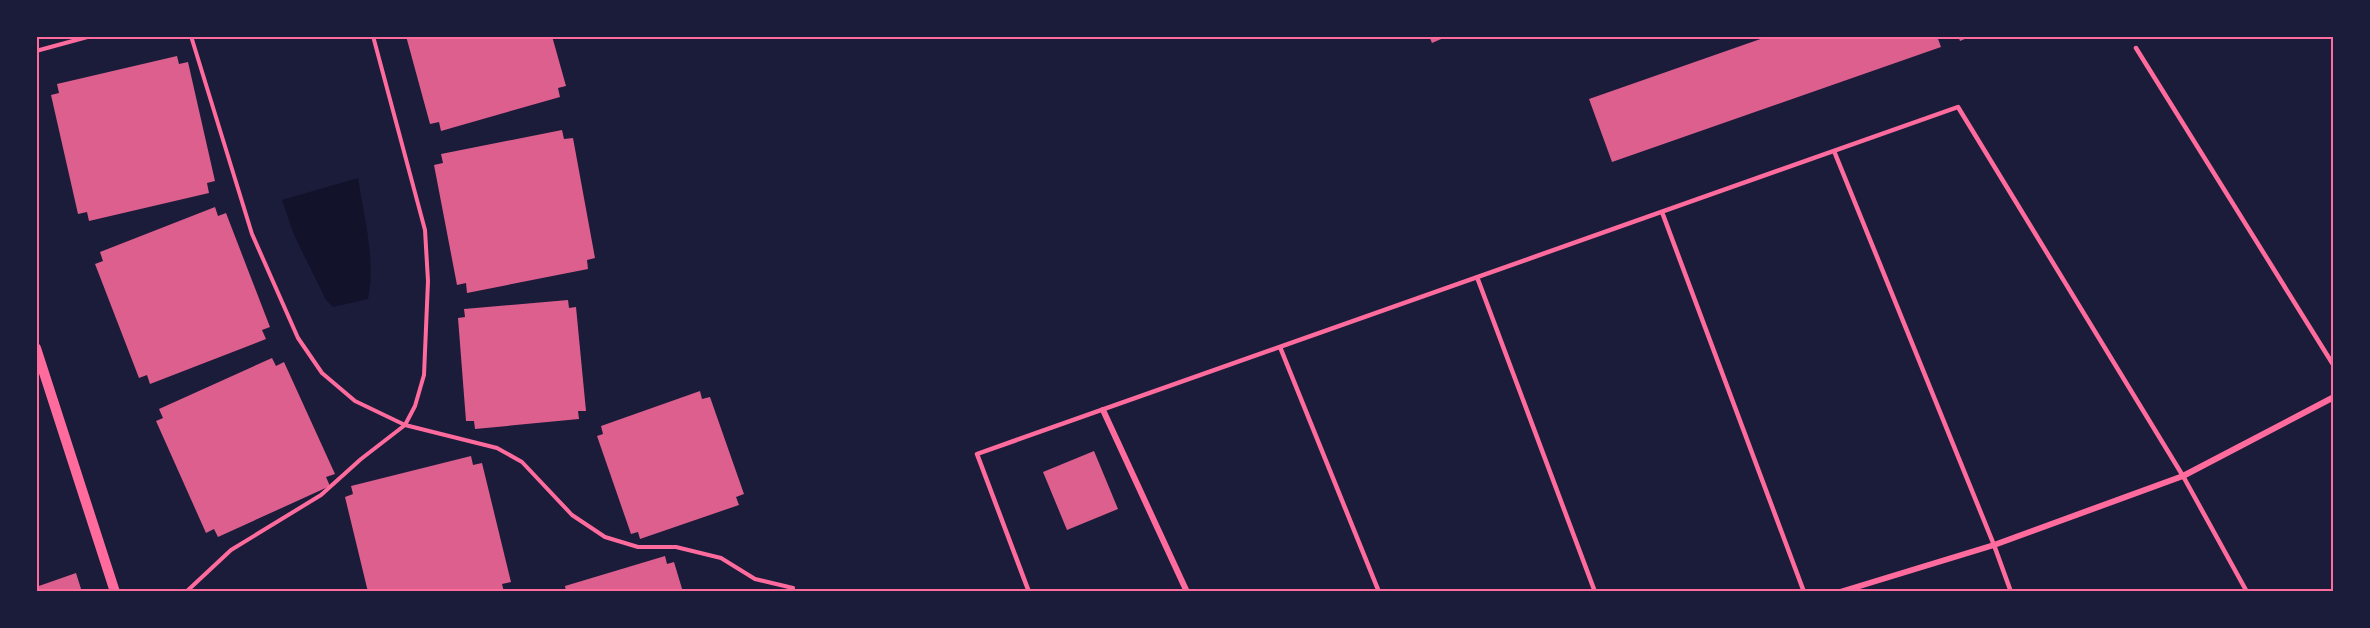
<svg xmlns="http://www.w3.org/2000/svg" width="2370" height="628" viewBox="0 0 2370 628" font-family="'Playfair Display',serif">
	<rect width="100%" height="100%" fill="#1b1b3a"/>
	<path fill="#12122b" d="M 358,178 C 364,217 376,260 368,299 L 333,307 L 326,300 L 294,235 L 282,200 Z"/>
	<path fill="#dd5f8e" d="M 406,36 L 552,36 L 566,86 L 558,88 L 560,97 L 441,131 L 439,122 L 430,124 Z
		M 1429,36 L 1448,36 L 1432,43 Z
		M 1769,36 L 1937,36 L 1941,47 L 1612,162 L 1589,99 Z
		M 1958,36 L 1972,36 L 1960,41 Z
		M 177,56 L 179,64 L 188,62 L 215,181 L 207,183 L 209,193 L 89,221 L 87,212 L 78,214 L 51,95 L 59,93 L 57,84 Z
		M 562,130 L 564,139 L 573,138 L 595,258 L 587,260 L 588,269 L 467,293 L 466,283 L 457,285 L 434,165 L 443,163 L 441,154 Z
		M 215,207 L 218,216 L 226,213 L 270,327 L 262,330 L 266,339 L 150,384 L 147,375 L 139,378 L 95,264 L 103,261 L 100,252 Z
		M 568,300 L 569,308 L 576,307 L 586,411 L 578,411 L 579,419 L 475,429 L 474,421 L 466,421 L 458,318 L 465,317 L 464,309 Z
		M 272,358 L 276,366 L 284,362 L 335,474 L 326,477 L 330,486 L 218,537 L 214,529 L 206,533 L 156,421 L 163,418 L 159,409 Z
		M 700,391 L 702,399 L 710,397 L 744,494 L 736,497 L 739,505 L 640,539 L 638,532 L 631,534 L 597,436 L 603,434 L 601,426 Z
		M 1094,451 L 1118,509 L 1067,530 L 1043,472 Z
		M 471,456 L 473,465 L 482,463 L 511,582 L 502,584 L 504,592 L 368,592 L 345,497 L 353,494 L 351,486 Z
		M 665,556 L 667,564 L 674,562 L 683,592 L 566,592 L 565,586 Z
		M 76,573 L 82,592 L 36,592 L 36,587 Z"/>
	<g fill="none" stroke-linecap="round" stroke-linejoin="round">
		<path stroke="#ff6b9d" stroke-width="4" d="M 191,36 L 252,234 L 298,338 L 322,373 L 355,401 L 405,425 L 415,406 L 424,375 L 428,281 L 425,230 L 373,36
			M 36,51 L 91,36
			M 186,592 L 231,550 L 321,495 L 361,459 L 405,425 L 497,448 L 522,462 L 572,515 L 605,537 L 638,547 L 676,547 L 721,558 L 755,579 L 793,588"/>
		<path stroke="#ff6b9d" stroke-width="4.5" d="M 2136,48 L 2334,366
			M 1834,151 L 1994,545 L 2011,592
			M 1662,212 L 1804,592
			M 1477,277 L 1595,592
			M 1280,347 L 1379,592
			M 1029,592 L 977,454 L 1958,107 L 2183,476 L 2247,592"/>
		<path stroke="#ff6b9d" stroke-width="6" d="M 1103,410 L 1187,592
			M 1840,592 L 1994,545 L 2183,476 L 2334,397"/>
		<path stroke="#ff6b9d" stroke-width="10" d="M 36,348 L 115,592"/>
	</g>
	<rect width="2370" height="628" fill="none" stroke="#1b1b3a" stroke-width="75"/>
	<rect x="38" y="38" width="2294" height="552" fill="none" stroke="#ff6b9d" stroke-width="2"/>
</svg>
